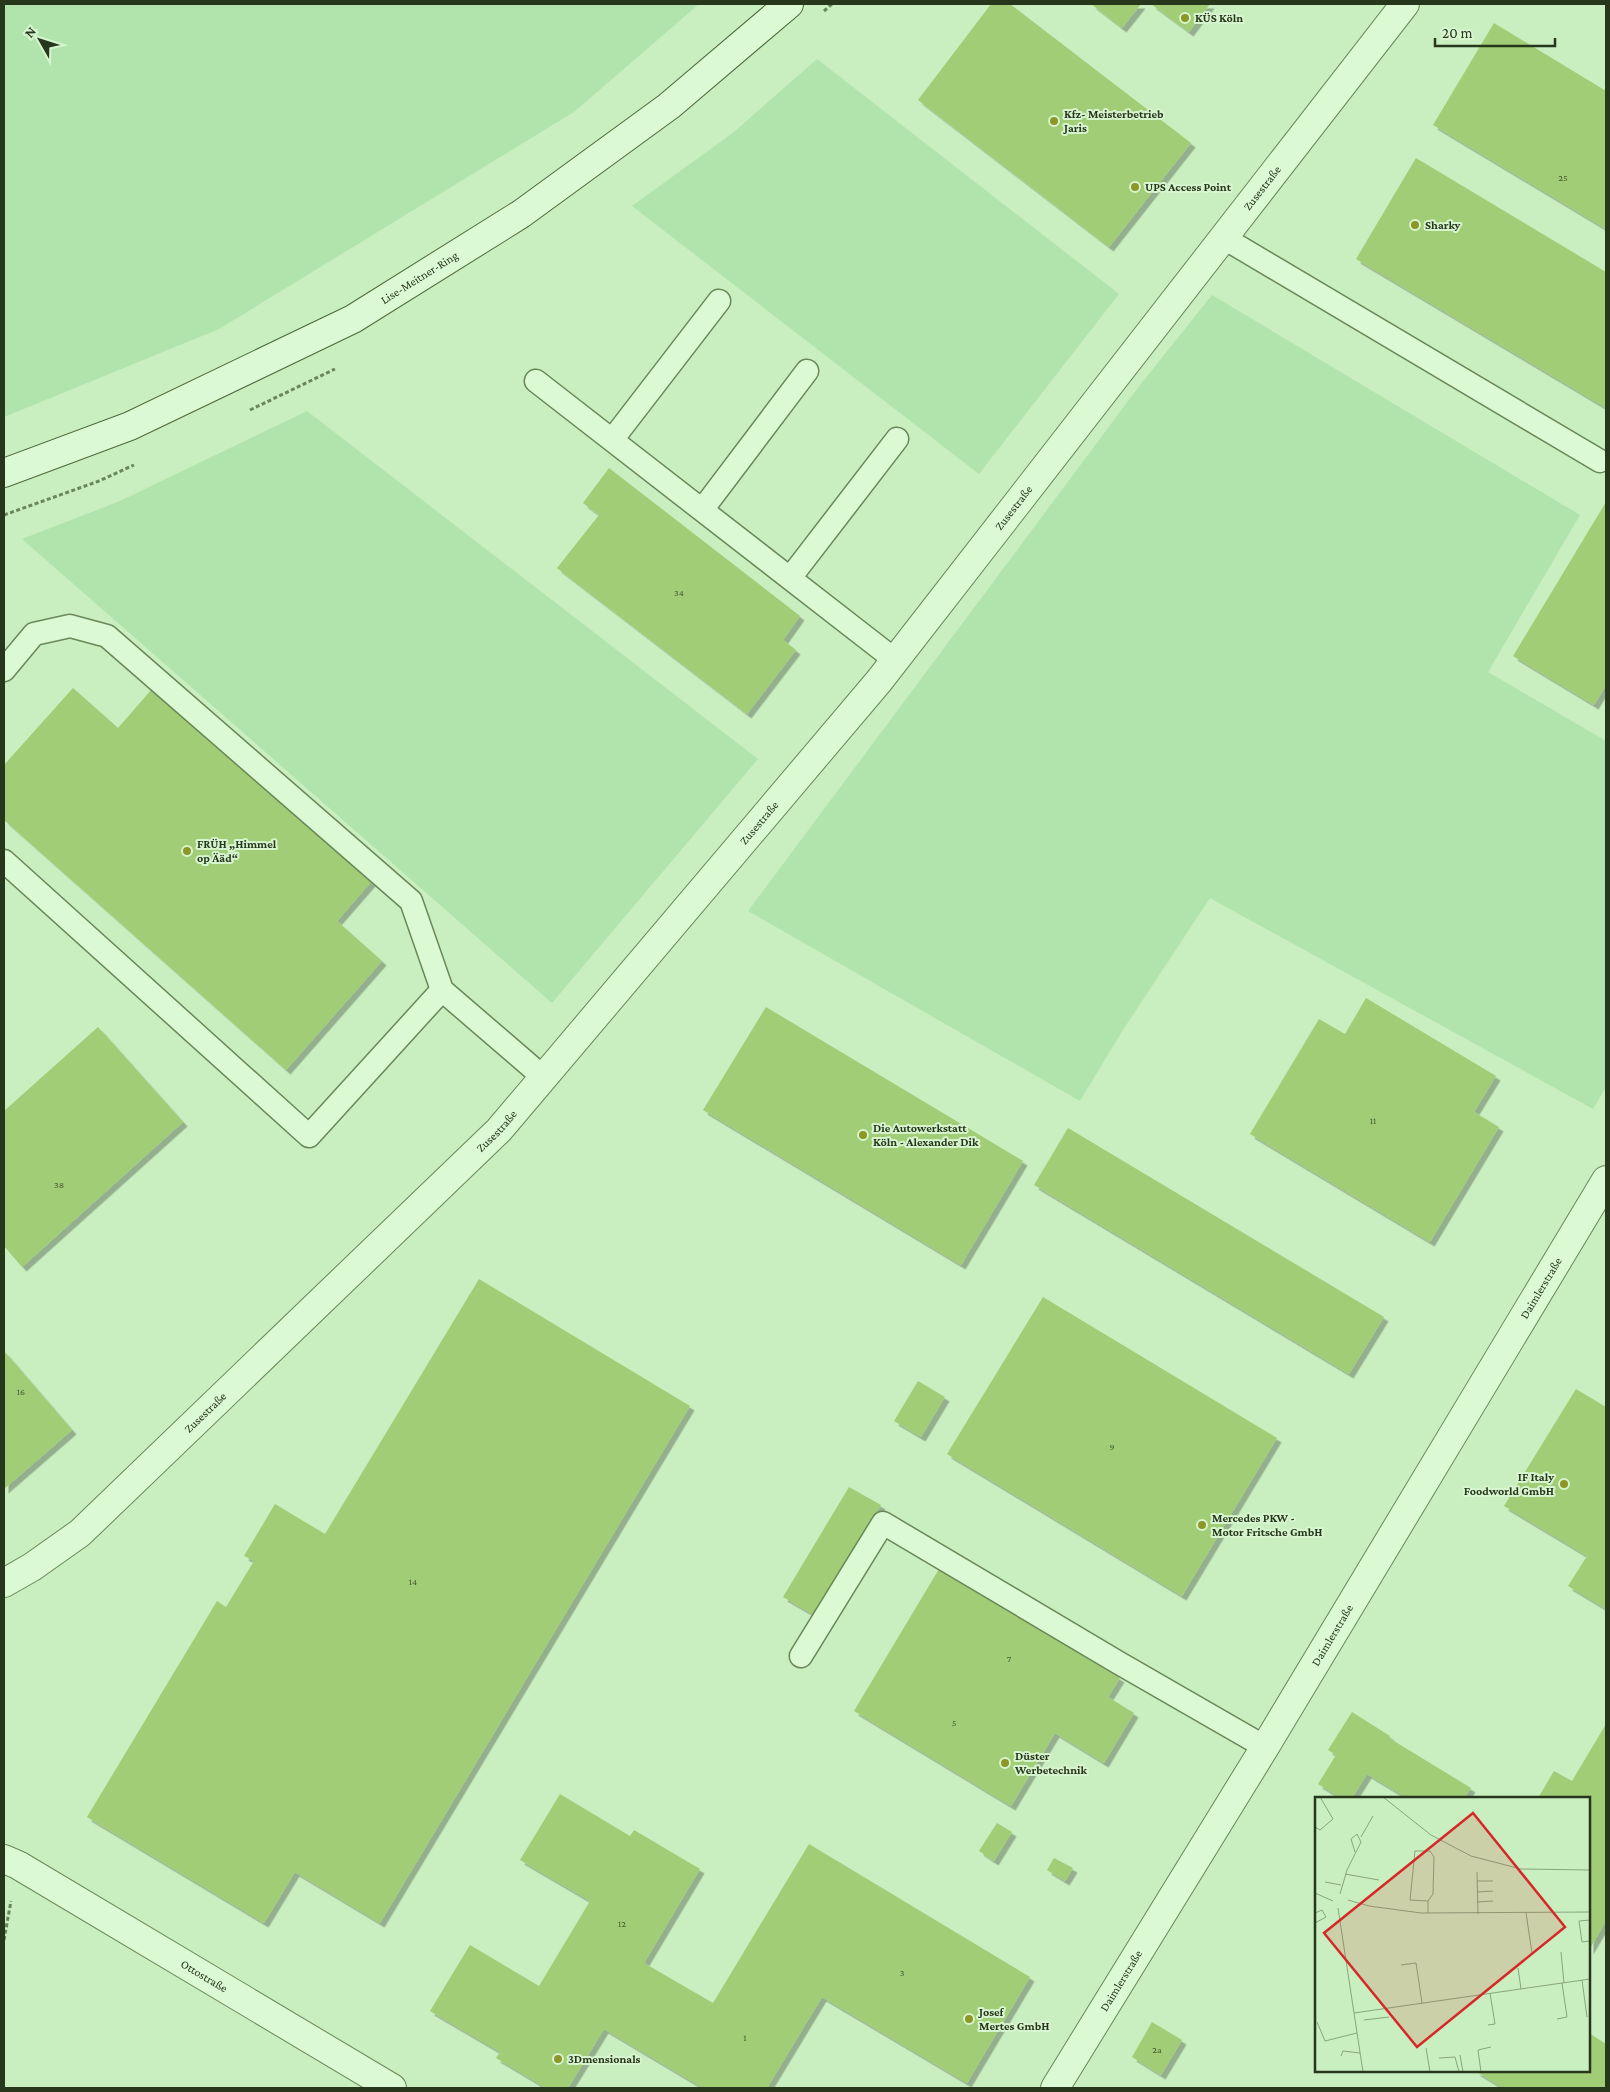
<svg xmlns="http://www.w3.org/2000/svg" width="1610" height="2092" viewBox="0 0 1610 2092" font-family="'Crimson Pro',serif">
	<defs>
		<filter id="shadow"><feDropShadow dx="4.5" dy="4.5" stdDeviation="0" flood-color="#0004"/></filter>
	</defs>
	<rect width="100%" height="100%" fill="#c9eec0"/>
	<path fill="#b1e4ad" d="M 4,4 L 699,4 L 574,112 L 219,329 L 4,417 Z
		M 817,59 L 1119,294 L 979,474 L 632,206 L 734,132 Z
		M 1212,295 L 1580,515 L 1488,672 L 1606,741 L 1606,1087 L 1593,1109 L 1210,898 L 1121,1033 L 1080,1101 L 748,911 L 1140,385 Z
		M 307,411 L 758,759 L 552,1003 L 22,539 L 120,501 Z"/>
	<path fill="#a0cd75" filter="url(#shadow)" d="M 991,4 L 1010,4 L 1191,143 L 1109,247 L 918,100 Z
		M 1091,4 L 1141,4 L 1122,28 Z
		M 1151,4 L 1210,4 L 1189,32 Z
		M 1494,23 L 1606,91 L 1606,229 L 1433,125 Z
		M 1416,158 L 1606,272 L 1606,408 L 1356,259 Z
		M 609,468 L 800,616 L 783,640 L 796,650 L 747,714 L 557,568 L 599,515 L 583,503 Z
		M 1606,502 L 1606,685 L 1594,705 L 1513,656 Z
		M 73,688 L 118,728 L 152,689 L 371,882 L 337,921 L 382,961 L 286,1070 L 4,820 L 4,765 Z
		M 1366,998 L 1496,1076 L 1474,1112 L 1499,1127 L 1430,1242 L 1250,1134 L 1319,1019 L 1345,1034 Z
		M 766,1007 L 1023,1161 L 961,1265 L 703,1110 Z
		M 98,1027 L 183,1122 L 22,1267 L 4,1246 L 4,1111 Z
		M 1068,1128 L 1384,1317 L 1349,1374 L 1034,1185 Z
		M 479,1279 L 690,1406 L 380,1923 L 295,1872 L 264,1923 L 87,1817 L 217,1601 L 226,1607 L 254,1561 L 244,1556 L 275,1504 L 325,1534 Z
		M 1043,1297 L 1277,1438 L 1182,1596 L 947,1454 Z
		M 4,1351 L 72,1430 L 4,1489 Z
		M 918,1381 L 945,1397 L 921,1437 L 894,1421 Z
		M 1576,1389 L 1606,1407 L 1606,1609 L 1568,1586 L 1587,1556 L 1504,1506 Z
		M 849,1487 L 881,1505 L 814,1615 L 783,1597 Z
		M 939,1569 L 1120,1678 L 1108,1697 L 1134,1713 L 1104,1763 L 1055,1733 L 1011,1806 L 854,1711 Z
		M 1352,1712 L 1390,1736 L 1389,1738 L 1471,1788 L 1464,1798 L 1407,1798 L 1367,1774 L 1352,1798 L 1341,1798 L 1318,1784 L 1336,1755 L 1328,1750 Z
		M 1606,1724 L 1606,1921 L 1589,1950 L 1589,1798 L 1538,1798 L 1554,1771 L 1572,1781 Z
		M 560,1794 L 630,1836 L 634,1830 L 700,1869 L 644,1963 L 713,2003 L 809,1844 L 1030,1977 L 967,2083 L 822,1997 L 767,2088 L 703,2088 L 604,2029 L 568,2088 L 546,2088 L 496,2058 L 500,2052 L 430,2011 L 470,1945 L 539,1986 L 590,1901 L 520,1860 Z
		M 997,1823 L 1012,1832 L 994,1861 L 979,1851 Z
		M 1054,1858 L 1073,1868 L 1065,1881 L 1047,1870 Z
		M 1152,2022 L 1182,2040 L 1161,2075 L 1132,2057 Z
		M 1589,2033 L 1606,2044 L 1606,2088 L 1503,2088 L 1475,2071 L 1589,2071 Z"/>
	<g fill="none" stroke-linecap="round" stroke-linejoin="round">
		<g stroke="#698758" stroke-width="25">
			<path id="service" d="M 1224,238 L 1600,461
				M 536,381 L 895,660
				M 612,440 L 719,301
				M 702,510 L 807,371
				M 790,578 L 897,439
				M 4,670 L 34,634 L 70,626 L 107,636 L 411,901 L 442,990 L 543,1077
				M 4,861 L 309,1136 L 442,990
				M 801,1656 L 883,1523 L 1119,1663 L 1265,1747"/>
		</g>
		<g stroke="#698758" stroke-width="30">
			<g id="minor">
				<path id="s1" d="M 4,1583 L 32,1567 L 80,1533 L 499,1130 L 879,681 L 1405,4"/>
				<path id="s2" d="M 4,1859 L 18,1865 L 392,2088"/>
				<path id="s3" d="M 1055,2088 L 1265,1747 L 1606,1180"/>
			</g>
		</g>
		<g stroke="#4d693b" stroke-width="30">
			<g id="secondary">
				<path id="s4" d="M 4,473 L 130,426 L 353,319 L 521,214 L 669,106 L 789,4"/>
			</g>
		</g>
		<path stroke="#698758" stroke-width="3" stroke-dasharray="4 2.5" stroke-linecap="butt" d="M 824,11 L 832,4
			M 250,410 L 335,369
			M 4,515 L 99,481 L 134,465
			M 4,1940 L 11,1901"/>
		<use href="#service" stroke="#dbf9d3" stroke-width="22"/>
		<use href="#minor" stroke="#dbf9d3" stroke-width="28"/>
		<use href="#secondary" stroke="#dbf9d3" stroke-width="28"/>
	</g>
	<g fill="#8d9727" stroke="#d7f5cf" stroke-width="2">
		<circle cx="1185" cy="18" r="5"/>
		<circle cx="1054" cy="121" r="5"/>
		<circle cx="1135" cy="187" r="5"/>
		<circle cx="1415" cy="225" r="5"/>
		<circle cx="187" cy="851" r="5"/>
		<circle cx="863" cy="1135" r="5"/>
		<circle cx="1564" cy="1484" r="5"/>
		<circle cx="1202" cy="1525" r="5"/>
		<circle cx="1005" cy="1763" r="5"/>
		<circle cx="969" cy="2019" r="5"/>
		<circle cx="558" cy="2059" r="5"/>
	</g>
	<g text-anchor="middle" stroke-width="4" stroke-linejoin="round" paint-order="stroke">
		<g font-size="10" fill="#455c32">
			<text x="1563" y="181">25</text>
			<text x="679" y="596">34</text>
			<text x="1373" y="1124">11</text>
			<text x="59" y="1188">38</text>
			<text x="21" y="1395">16</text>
			<text x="1112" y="1450">9</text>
			<text x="413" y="1585">14</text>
			<text x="1009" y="1662">7</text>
			<text x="954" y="1726">5</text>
			<text x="622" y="1927">12</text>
			<text x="902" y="1976">3</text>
			<text x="745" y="2041">1</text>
			<text x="1157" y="2053">2a</text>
		</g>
		<g font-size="12" font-weight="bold" fill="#27371c" stroke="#d7f5cf" text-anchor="start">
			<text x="1195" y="22">KÜS Köln</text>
			<text x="1064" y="118">Kfz- Meisterbetrieb<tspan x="1064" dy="14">Jaris</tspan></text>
			<text x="1145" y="191">UPS Access Point</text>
			<text x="1425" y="229">Sharky</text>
			<text x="197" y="848">FRÜH „Himmel<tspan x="197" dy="14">op Ääd“</tspan></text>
			<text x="873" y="1132">Die Autowerkstatt<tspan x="873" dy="14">Köln - Alexander Dik</tspan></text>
			<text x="1554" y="1481" text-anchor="end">IF Italy<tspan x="1554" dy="14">Foodworld GmbH</tspan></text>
			<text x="1212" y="1522">Mercedes PKW -<tspan x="1212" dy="14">Motor Fritsche GmbH</tspan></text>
			<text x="1015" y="1760">Düster<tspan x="1015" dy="14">Werbetechnik</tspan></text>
			<text x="979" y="2016">Josef<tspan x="979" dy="14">Mertes GmbH</tspan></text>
			<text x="568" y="2063">3Dmensionals</text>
		</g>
		<g font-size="12" fill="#27371c" stroke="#d7f5cf">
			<text dy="4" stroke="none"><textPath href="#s1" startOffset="1885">Zusestraße</textPath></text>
			<text dy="4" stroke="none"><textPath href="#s4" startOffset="460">Lise-Meitner-Ring</textPath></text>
			<text dy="4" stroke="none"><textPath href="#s1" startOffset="1480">Zusestraße</textPath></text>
			<text dy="4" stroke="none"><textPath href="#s1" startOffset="1075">Zusestraße</textPath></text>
			<text dy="4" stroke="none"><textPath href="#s1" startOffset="670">Zusestraße</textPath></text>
			<text dy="4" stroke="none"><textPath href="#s3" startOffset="936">Daimlerstraße</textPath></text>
			<text dy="4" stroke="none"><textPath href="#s1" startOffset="265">Zusestraße</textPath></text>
			<text dy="4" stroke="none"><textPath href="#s3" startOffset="531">Daimlerstraße</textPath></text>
			<text dy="4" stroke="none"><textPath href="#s2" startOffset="232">Ottostraße</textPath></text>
			<text dy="4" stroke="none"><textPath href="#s3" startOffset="126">Daimlerstraße</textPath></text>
		</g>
	</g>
	<g transform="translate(1315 1797)">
		<rect width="275" height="275" fill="#c9eec0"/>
		<path fill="none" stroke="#88a57e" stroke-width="1" d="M 68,0 L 116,38 L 156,59 L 206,72 L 275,73M 0,30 L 5,33 L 18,22 L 5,0M 46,40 L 58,19M 162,75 L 163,117M 30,77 L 64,83M 162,84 L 178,84M 10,85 L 26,88M 162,95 L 178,94M 0,96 L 18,104M 25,97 L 32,73 L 46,45 L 42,37 L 36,42 L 40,55M 33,103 L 54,109 L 106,116 L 275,115M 162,105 L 178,104M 23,111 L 48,275M 0,116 L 7,113 L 11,120 L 0,126M 113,116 L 113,104 L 118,97 L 119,60 L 115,54 L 100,54 L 95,103 L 113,104M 211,116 L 217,156M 275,123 L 264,124 L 267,145 L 275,144M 275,152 L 275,171M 246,155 L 249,186M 86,168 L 101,166 L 107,206M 203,171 L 206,192M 267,183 L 272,220M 39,216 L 275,182M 242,222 L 252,220 L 247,186M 49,223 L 74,220M 2,225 L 10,244 L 42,236M 173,228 L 180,227 L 175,196M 111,251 L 115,275M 145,258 L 148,275M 26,259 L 28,254 L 45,256M 124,261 L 140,260 L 144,275M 166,275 L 163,253 L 176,250"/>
		<path fill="#d62828" fill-opacity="0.15" stroke="#d62828" stroke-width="2.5" d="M 158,16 L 250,130 L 102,250 L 9,136 Z"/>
		<rect width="275" height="275" fill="none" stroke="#27371c" stroke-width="2.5"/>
	</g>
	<rect width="1610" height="2092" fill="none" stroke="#27371c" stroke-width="10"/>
	<g transform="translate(40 40) rotate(309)" stroke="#d7f5cf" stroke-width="4" paint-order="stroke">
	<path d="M0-4L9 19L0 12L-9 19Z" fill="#27371c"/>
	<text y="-8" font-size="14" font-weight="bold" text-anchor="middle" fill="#27371c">N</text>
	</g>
	<path d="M1435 38v8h120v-8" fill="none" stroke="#27371c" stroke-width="2.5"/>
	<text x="1442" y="38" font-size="15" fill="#27371c" stroke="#d7f5cf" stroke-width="4" paint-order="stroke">20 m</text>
</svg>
